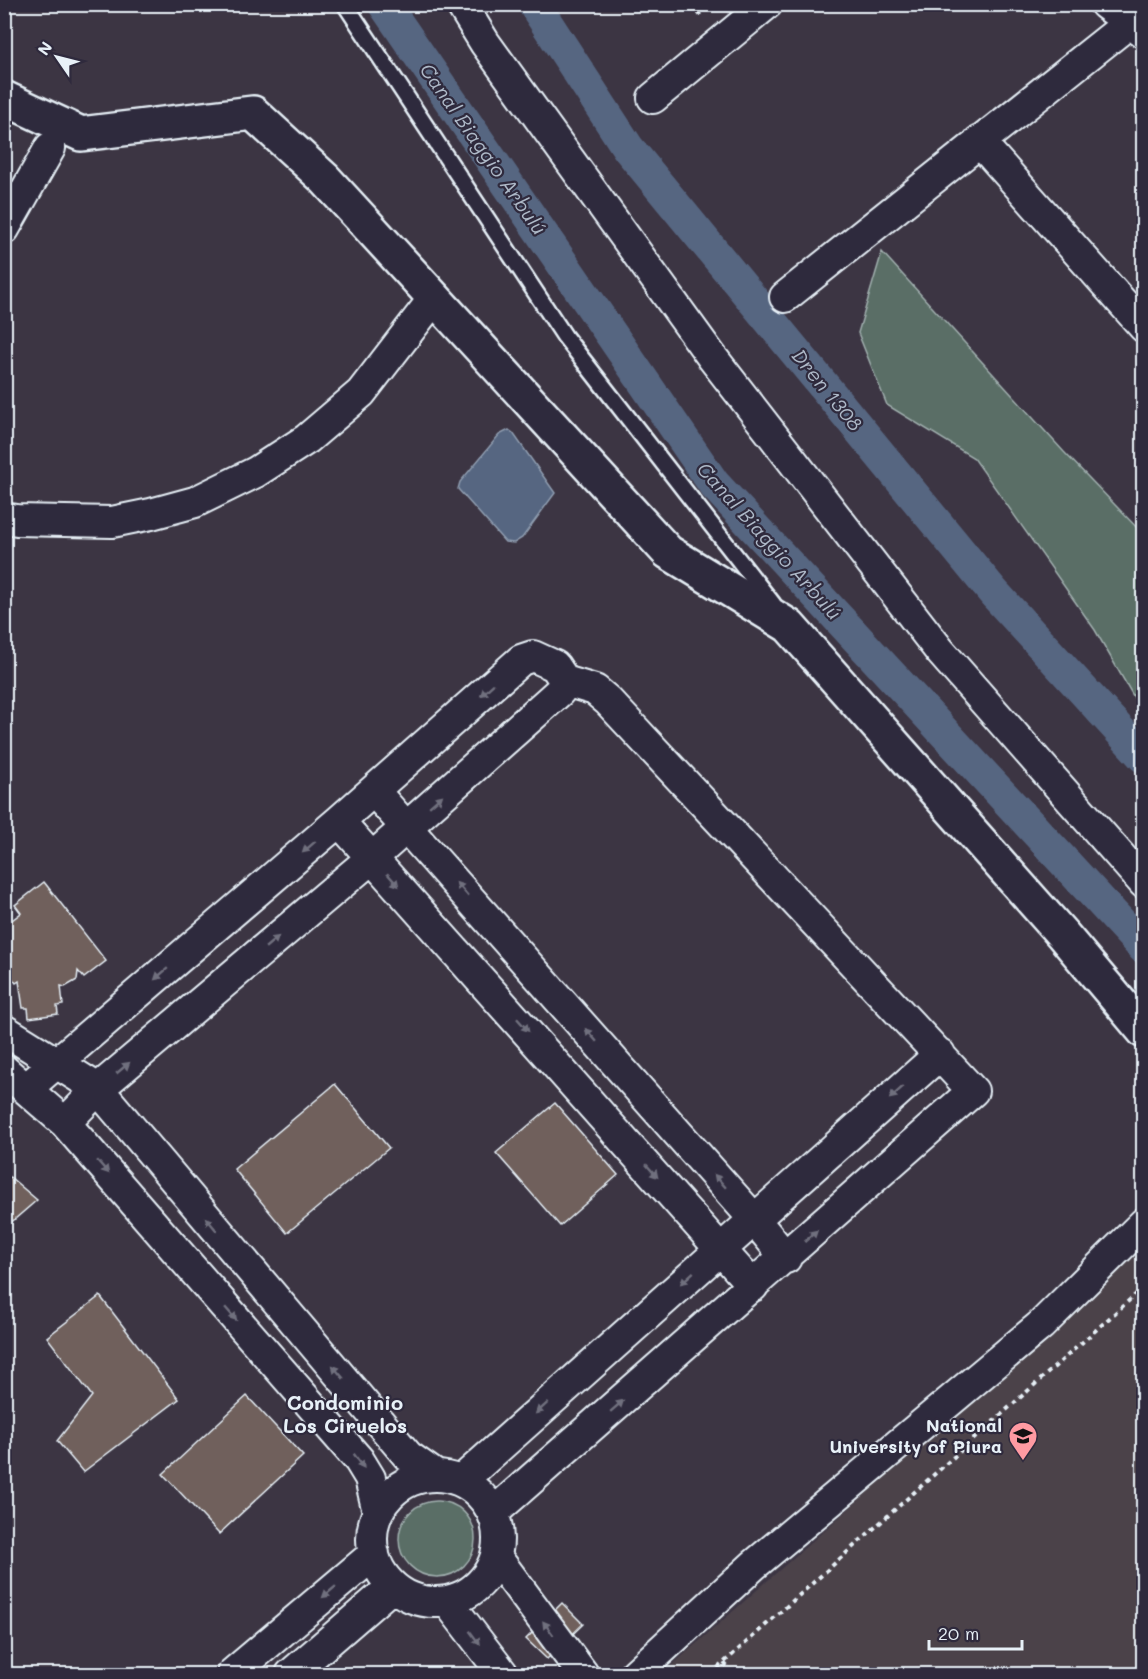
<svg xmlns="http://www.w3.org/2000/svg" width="1148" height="1679" viewBox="0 0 1148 1679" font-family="Mali,sans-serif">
	<rect width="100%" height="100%" fill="#3c3543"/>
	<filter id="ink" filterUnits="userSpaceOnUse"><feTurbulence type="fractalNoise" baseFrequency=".0167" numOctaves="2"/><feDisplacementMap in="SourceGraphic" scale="12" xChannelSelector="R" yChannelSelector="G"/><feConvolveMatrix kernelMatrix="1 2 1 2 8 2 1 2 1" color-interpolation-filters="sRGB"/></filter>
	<g filter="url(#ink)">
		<path fill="#4b424a" d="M 1143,1249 L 1143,1674 L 662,1674 Z"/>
		<path fill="#5a6e66" stroke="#a1b0af" stroke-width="1.5" d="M 882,252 L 1064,452 L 1143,534 L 1143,713 L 1095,630 L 974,458 L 887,405 L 858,333 Z
			M399 1539a38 38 0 1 1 76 0a38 38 0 1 1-76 0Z"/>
		<path fill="#566681" stroke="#909eb1" stroke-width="1.5" d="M 509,430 L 513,433 L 555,493 L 522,538 L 514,543 L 505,542 L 458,489 L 460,482 L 499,435 Z"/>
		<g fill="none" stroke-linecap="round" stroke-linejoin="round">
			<path stroke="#566681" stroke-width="33" d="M 384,4 L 714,484 L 1144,948
				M 534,4 L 628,148 L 994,593 L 1144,757"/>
		</g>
		<path fill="#6f605c" stroke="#e8f1f8" stroke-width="1.5" d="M 44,882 L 106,961 L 84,978 L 78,971 L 77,980 L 65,987 L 61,986 L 63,1005 L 57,1006 L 58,1014 L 29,1018 L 28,1008 L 23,1008 L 19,981 L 16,983 L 4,968 L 4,944 L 10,940 L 4,933 L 4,926 L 21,913 L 15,905 Z
			M 335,1084 L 389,1148 L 287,1233 L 234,1169 Z
			M 555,1103 L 618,1175 L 560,1226 L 496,1153 Z
			M 4,1172 L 37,1200 L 8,1225 L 4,1222 Z
			M 100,1296 L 179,1399 L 83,1472 L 57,1441 L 92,1396 L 47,1337 Z
			M 247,1396 L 303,1456 L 219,1534 L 163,1474 Z
			M 562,1603 L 583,1624 L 547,1659 L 526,1639 Z"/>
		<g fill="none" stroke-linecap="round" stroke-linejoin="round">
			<g stroke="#e8f1f8" stroke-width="20">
				<path id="service" d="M 345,4 L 565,337 L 773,604"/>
			</g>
			<g stroke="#e8f1f8" stroke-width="34">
				<path id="minor" d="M 461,4 L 485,43 L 712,357 L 940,651 L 1144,883
					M 1105,4 L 1144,33
					M 653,98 L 767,4
					M 979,141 L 1144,327
					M 4,229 L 50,148
					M 785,297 L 1129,23
					M 4,518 L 17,520 L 112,522 L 151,514 L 195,502 L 256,472 L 307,439 L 361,393 L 435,297
					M 374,791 L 754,1219 L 786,1258
					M 339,821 L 753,1286
					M 4,1030 L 98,1089 L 408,1456 L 435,1475
					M 4,1070 L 65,1123 L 359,1460 L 370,1478 L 378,1512
					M 26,1089 L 339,821 L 521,660 L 533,656 L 555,666 L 565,681 L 560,691 L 550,700 L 373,857 L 98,1089 L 65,1123
					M372 1539a63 63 0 1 1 126 0a63 63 0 1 1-126 0Z
					M 461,1481 L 940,1054
					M 493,1513 L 973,1091 L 608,701 L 595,690 L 565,681
					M 496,1557 L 583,1674
					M 447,1601 L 503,1674
					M 232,1674 L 374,1554
					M 291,1674 L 393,1586
					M 635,1674 L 754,1565 L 1041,1325 L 1144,1223"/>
			</g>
			<g stroke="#e8f1f8" stroke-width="38">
				<path id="tertiary" d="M 4,98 L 81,134 L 253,113 L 325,179 L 668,552 L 789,626 L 1063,935 L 1144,1031"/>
			</g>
			<path stroke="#e8f1f8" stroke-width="4" stroke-dasharray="4.5 4.5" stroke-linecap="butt" d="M 693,4 L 702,18
				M 724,1663 L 734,1674
				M 711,1674 L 1144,1287"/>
			<use href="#service" stroke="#2f2a3d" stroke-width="15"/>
			<use href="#minor" stroke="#2f2a3d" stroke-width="30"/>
			<use href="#tertiary" stroke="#2f2a3d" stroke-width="33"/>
		</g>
		<defs><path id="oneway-solid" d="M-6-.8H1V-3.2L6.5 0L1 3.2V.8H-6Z" transform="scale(1.5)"/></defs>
		<g fill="#70707e">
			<use href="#oneway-solid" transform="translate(487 690) rotate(138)"/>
			<use href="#oneway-solid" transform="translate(436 801) rotate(-41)"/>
			<use href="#oneway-solid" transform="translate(309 847) rotate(139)"/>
			<use href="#oneway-solid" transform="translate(393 880) rotate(48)"/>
			<use href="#oneway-solid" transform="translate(462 889) rotate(-131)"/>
			<use href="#oneway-solid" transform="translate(272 942) rotate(-40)"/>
			<use href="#oneway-solid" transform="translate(161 974) rotate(139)"/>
			<use href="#oneway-solid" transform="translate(523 1025) rotate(48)"/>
			<use href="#oneway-solid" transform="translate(591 1035) rotate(-131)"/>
			<use href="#oneway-solid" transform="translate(123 1068) rotate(-40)"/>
			<use href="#oneway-solid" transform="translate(896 1093) rotate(138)"/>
			<use href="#oneway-solid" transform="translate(103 1167) rotate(49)"/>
			<use href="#oneway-solid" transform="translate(652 1171) rotate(48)"/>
			<use href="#oneway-solid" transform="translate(720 1181) rotate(-131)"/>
			<use href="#oneway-solid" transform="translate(211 1224) rotate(-130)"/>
			<use href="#oneway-solid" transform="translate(811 1236) rotate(-42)"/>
			<use href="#oneway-solid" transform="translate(687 1278) rotate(138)"/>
			<use href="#oneway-solid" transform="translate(231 1314) rotate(49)"/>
			<use href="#oneway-solid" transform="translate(338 1372) rotate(-130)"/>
			<use href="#oneway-solid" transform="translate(617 1406) rotate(-41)"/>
			<use href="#oneway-solid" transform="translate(542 1408) rotate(138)"/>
			<use href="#oneway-solid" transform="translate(359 1461) rotate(54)"/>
			<use href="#oneway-solid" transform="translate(329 1592) rotate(140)"/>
			<use href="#oneway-solid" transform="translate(548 1628) rotate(-127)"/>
			<use href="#oneway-solid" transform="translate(475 1638) rotate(53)"/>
		</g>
	</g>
	<defs>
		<g id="university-pin" transform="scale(1.5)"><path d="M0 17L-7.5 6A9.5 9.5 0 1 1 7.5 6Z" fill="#ff9aa2" stroke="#2f2a3d"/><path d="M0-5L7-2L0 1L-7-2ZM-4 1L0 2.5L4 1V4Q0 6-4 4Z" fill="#111"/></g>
	</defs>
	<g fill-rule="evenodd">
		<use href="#university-pin" x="1023" y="1436"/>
	</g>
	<g text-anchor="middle" stroke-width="4.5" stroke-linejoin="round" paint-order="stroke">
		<g font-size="18" font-weight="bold" fill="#e8f1f8" stroke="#2f2a3d" text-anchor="end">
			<text x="1002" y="1432">National<tspan x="1002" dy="21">University of Piura</tspan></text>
		</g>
		<g font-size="20" font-style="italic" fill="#aeb9c8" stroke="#2f2a3d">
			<text transform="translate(483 149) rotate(55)" y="7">Canal Biaggio Arbulú</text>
			<text transform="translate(827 390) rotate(51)" y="7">Dren 1308</text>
			<text transform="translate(769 541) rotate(48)" y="7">Canal Biaggio Arbulú</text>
		</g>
		<g font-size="20" font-weight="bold" fill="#e8f1f8" stroke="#2f2a3d">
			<text x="345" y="1410">Condominio<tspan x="345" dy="23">Los Ciruelos</tspan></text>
		</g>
	</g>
	<rect width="1148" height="1679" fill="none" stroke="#2f2a3d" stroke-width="24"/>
	<rect x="12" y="12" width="1124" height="1655" fill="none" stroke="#e8f1f8" stroke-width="2" filter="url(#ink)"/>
	<g transform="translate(57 57) rotate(305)" stroke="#2f2a3d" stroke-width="4.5" paint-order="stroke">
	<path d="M0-4.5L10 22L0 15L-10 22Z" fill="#e8f1f8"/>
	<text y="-9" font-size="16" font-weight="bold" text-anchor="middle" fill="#e8f1f8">N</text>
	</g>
	<path d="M929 1640v9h93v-9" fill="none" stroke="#e8f1f8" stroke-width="3"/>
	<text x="938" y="1640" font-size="18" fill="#e8f1f8" stroke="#2f2a3d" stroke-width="4.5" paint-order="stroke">20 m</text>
</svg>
